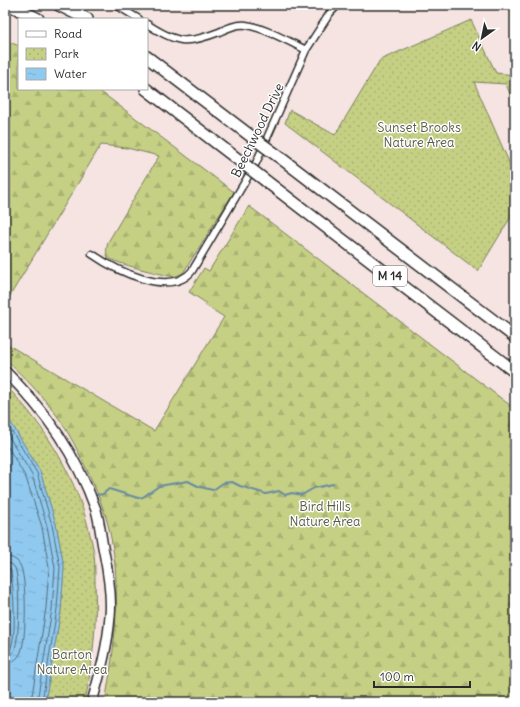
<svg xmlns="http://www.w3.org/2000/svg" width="520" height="707" viewBox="0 0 520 707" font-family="Delius,sans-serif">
	<defs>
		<pattern id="forest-firs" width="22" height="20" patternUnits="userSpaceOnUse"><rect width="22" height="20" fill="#c5d084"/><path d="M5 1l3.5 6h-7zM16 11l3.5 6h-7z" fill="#a9b372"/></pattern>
		<pattern id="park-dots" width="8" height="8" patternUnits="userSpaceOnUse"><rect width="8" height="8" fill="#c5d084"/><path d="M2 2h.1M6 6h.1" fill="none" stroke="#a9b372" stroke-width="1.8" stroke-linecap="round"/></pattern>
		<pattern id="water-ripples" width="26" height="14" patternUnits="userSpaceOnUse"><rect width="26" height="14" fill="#90c9ef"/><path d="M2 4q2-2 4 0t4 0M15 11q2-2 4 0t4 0" fill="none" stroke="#7cadcd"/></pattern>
	</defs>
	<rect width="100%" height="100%" fill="#f5e4e1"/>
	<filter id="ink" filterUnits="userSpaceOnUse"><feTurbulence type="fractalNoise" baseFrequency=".025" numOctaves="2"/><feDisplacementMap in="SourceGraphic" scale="8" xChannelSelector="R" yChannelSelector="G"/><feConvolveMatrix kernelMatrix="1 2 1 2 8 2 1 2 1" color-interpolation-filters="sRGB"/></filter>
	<g filter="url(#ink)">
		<path fill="url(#forest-firs)" stroke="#787e58" d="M 5,40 L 19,46 L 19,89 L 97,89 L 234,192 L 183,273 L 174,277 C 162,274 114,264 108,257 C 105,252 107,247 108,242 L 159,156 L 127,148 L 101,145 L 5,304 Z
			M 249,206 L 515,409 L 515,702 L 105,702 C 115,649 122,587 110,533 C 105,510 96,489 86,468 C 78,451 70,435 60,420 C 44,397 25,378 5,359 L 5,343 L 154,431 L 224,317 L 205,305 L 206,303 L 189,292 L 204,268 L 209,271 Z
			M 5,552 L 9,597 L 9,631 L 5,660 Z"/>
		<path fill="url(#park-dots)" stroke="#787e58" d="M 471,20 L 496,73 L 515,75 L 515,94 L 510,94 L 506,84 L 474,82 L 515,176 L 515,210 L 478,271 L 285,123 L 290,110 L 335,135 L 380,60 Z
			M 5,385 C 47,427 79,482 91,539 C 95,553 95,567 95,582 C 97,624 93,661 85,702 L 45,702 L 61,610 L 64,567 L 56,524 L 40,471 L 8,418 L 5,415 Z"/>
		<path fill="url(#water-ripples)" stroke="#688aa1" d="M 5,415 L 8,418 L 40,471 L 56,524 L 64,567 L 61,610 L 45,702 L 5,702 L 5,660 L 9,631 L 9,597 L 5,552 Z"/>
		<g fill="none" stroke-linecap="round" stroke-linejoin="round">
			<path stroke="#536a79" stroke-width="1" d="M 5,420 L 37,473 L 52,525 L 60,567 L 57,609 L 42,702
				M 5,430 L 32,475 L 47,526 L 55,568 L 52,609 L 37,702
				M 5,442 L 26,478 L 42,527 L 49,568 L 46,608 L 31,702
				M 5,556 C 11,557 17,559 20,565 C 27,577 27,642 20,654 C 17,660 11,663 5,663
				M 5,562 C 9,563 13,564 15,568 C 20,580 21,645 12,655 L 5,657
				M 5,567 L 9,568 L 11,571 C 13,587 18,640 9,651 L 5,652"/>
			<path stroke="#688aa1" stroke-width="2" d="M 96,495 L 103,494 L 109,489 L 138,498 L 143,497 L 159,486 L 188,481 L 200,487 L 213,490 L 223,483 L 232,482 L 240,486 L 266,494 L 279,491 L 285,495 L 292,493 L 302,495 L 314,488 L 333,484"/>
			<g stroke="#2b2b2b" stroke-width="9">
				<path id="street" d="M 116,5 L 139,19
					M 147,24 C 176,43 186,45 219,32 C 228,28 236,24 246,25 C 263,27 290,42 306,50
					M 92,254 C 115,270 170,298 192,271 L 256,163 L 306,50 L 330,13 L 338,5"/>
			</g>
			<g stroke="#2b2b2b" stroke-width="12">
				<path id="secondary" d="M 5,371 C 47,413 76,454 96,510 C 100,523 101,539 104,552 C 108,572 112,596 110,616 C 108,645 100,674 92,702"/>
			</g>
			<g stroke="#2b2b2b" stroke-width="14">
				<path id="highway" d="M 10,5 L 38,19
					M 59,5 L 87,19
					M 147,57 L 252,137
					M 146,89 L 240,161
					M 278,156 L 515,337
					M 266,181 L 515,372"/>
			</g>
			<use href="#street" stroke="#fff" stroke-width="6"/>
			<use href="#secondary" stroke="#fff" stroke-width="9"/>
			<use href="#highway" stroke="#fff" stroke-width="11"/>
			<g stroke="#2b2b2b" stroke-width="14" stroke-linecap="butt">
				<path id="highway-bridge" d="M 252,137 L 278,156
					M 240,161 L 266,181"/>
			</g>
			<use href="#highway-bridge" stroke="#fff" stroke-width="11"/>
		</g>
	</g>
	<g text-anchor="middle" stroke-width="3" stroke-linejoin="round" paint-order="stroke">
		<rect fill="#fff" stroke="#6b6b6b" stroke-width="1" x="373" y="266" width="34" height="20" rx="3"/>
		<g font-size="12" font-weight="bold" fill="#2b2b2b">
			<text x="390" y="280">M 14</text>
		</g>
		<g font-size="13" fill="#595d46" stroke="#fff">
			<text x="419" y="132">Sunset Brooks<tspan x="419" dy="15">Nature Area</tspan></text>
			<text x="325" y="511">Bird Hills<tspan x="325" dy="15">Nature Area</tspan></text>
			<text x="72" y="659">Barton<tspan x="72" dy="15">Nature Area</tspan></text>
		</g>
		<g font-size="13" fill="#2b2b2b" stroke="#fff">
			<text transform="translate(257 130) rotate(-64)" y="5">Beechwood Drive</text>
		</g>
	</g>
	<rect width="520" height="707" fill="none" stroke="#fff" stroke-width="20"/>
	<rect x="10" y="10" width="500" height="687" fill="none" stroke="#2b2b2b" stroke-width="1.5" filter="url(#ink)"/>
	<rect x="18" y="18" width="130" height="72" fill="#ffffff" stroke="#aaaaaa"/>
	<rect x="26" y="31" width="20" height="6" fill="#ffffff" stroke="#aaaaaa"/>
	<text x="54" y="38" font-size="12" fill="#2b2b2b">Road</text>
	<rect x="26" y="48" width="20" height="12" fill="url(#park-dots)" stroke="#aaaaaa"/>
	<text x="54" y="58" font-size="12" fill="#2b2b2b">Park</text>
	<rect x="26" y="68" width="20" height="12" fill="url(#water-ripples)" stroke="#aaaaaa"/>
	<text x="54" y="78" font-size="12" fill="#2b2b2b">Water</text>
	<g transform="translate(482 38) rotate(213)" stroke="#ffffff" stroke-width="3" paint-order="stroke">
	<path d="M0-3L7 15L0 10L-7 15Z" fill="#2b2b2b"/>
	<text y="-6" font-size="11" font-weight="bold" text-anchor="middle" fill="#2b2b2b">N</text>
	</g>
	<path d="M374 681v6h96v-6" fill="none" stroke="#2b2b2b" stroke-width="2"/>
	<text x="380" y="681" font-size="12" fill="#2b2b2b" stroke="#ffffff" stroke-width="3" paint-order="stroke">100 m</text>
</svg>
